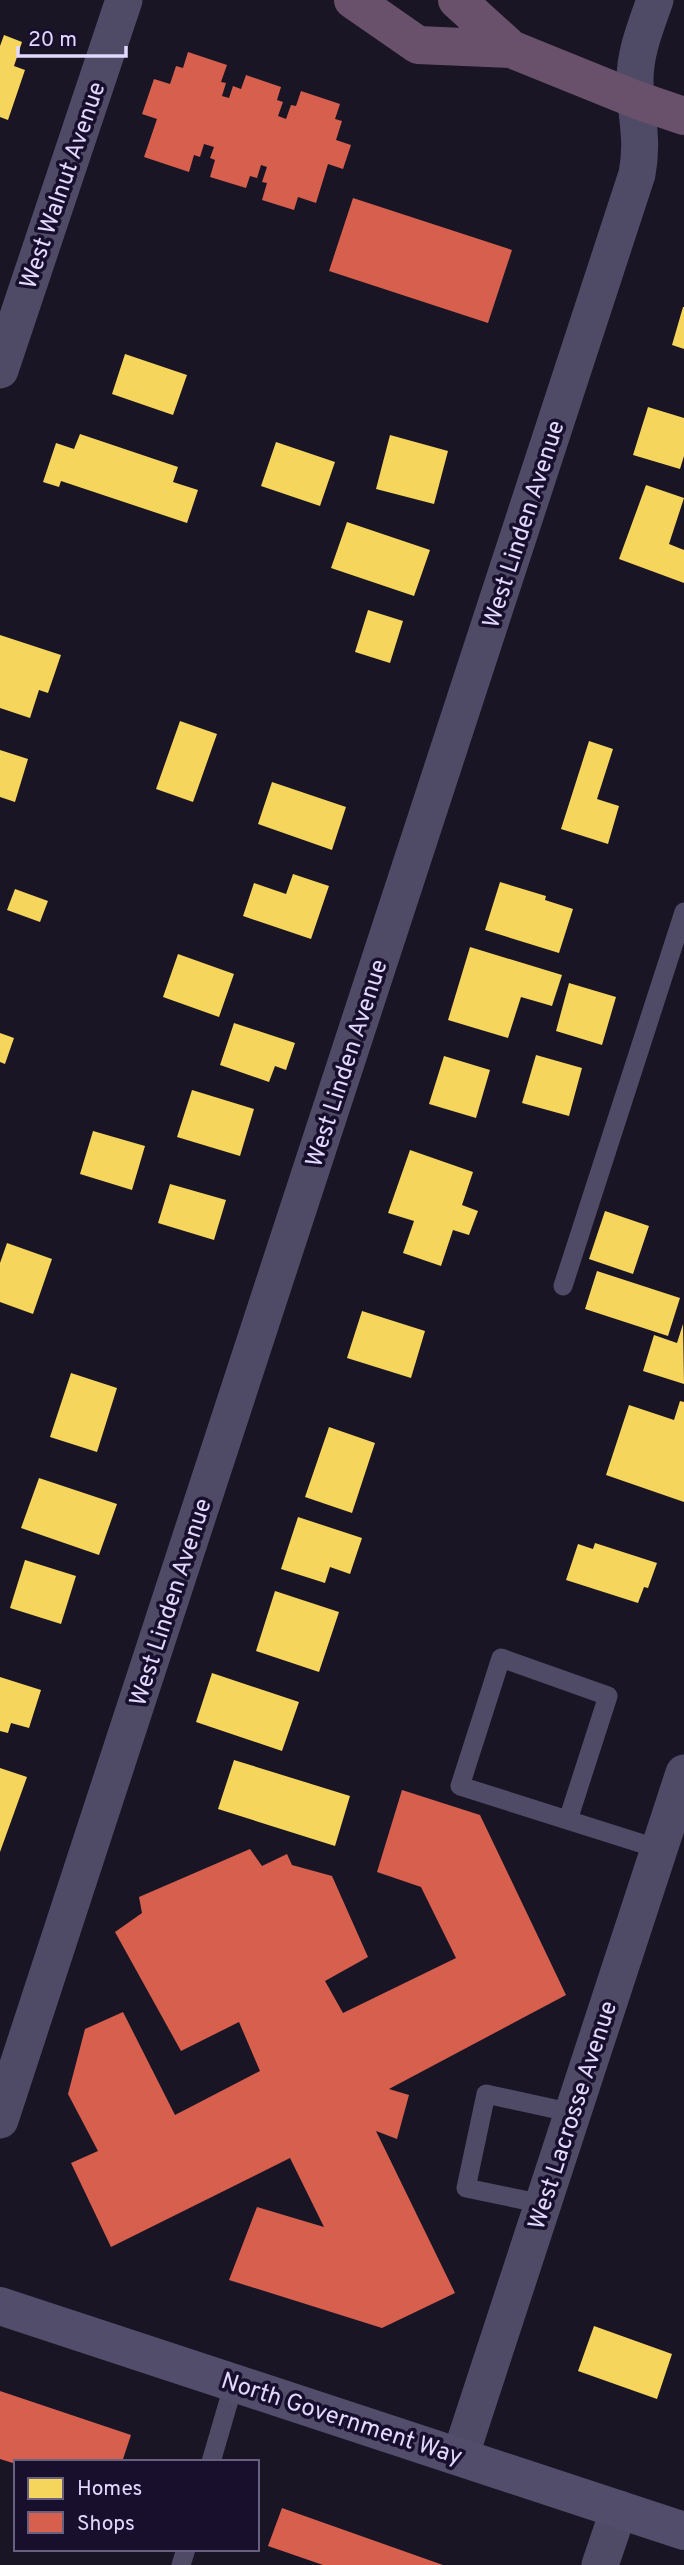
<svg xmlns="http://www.w3.org/2000/svg" width="684" height="2565" viewBox="0 0 684 2565" font-family="Overpass,sans-serif">
	<rect width="100%" height="100%" fill="#1a1525"/>
	<path fill="#f6d55c" d="M 4,35 L 22,42 L 14,66 L 25,70 L 8,120 L 0,117 L 0,46 Z
		M 683,307 L 684,307 L 684,349 L 672,345 Z
		M 125,354 L 187,375 L 173,415 L 112,394 Z
		M 648,407 L 684,418 L 684,456 L 680,469 L 633,455 Z
		M 80,434 L 178,467 L 173,482 L 198,490 L 187,523 L 61,481 L 59,487 L 43,482 L 56,443 L 74,449 Z
		M 390,435 L 448,451 L 434,504 L 376,489 Z
		M 276,442 L 335,462 L 320,506 L 261,486 Z
		M 646,485 L 684,498 L 669,544 L 684,550 L 684,583 L 619,559 Z
		M 347,522 L 430,550 L 414,596 L 331,568 Z
		M 368,610 L 403,621 L 390,663 L 355,652 Z
		M 0,635 L 61,655 L 48,693 L 39,690 L 30,718 L 0,708 Z
		M 180,721 L 217,734 L 193,802 L 156,789 Z
		M 589,741 L 613,749 L 597,799 L 619,806 L 608,844 L 561,829 Z
		M 0,750 L 28,759 L 15,802 L 0,797 Z
		M 272,782 L 346,807 L 332,850 L 258,824 Z
		M 293,874 L 329,886 L 311,939 L 243,916 L 254,883 L 286,894 Z
		M 500,882 L 546,896 L 545,900 L 573,909 L 559,953 L 485,930 Z
		M 15,889 L 48,901 L 40,922 L 7,910 Z
		M 470,947 L 562,975 L 552,1006 L 521,997 L 508,1038 L 448,1020 Z
		M 178,954 L 234,974 L 219,1017 L 163,997 Z
		M 569,983 L 616,997 L 602,1045 L 556,1031 Z
		M 234,1023 L 295,1043 L 286,1070 L 275,1066 L 269,1082 L 220,1065 Z
		M 0,1033 L 14,1038 L 5,1064 L 0,1062 Z
		M 536,1055 L 582,1068 L 569,1116 L 522,1103 Z
		M 444,1056 L 490,1070 L 476,1118 L 429,1104 Z
		M 192,1090 L 254,1109 L 240,1156 L 177,1137 Z
		M 93,1131 L 145,1146 L 132,1190 L 80,1174 Z
		M 410,1150 L 473,1172 L 462,1205 L 478,1211 L 469,1235 L 453,1230 L 441,1266 L 403,1253 L 414,1221 L 388,1213 Z
		M 170,1184 L 226,1200 L 214,1240 L 158,1223 Z
		M 605,1211 L 649,1226 L 633,1274 L 589,1259 Z
		M 7,1243 L 52,1259 L 33,1314 L 0,1302 L 0,1263 Z
		M 597,1271 L 680,1298 L 668,1336 L 585,1309 Z
		M 362,1311 L 425,1331 L 411,1378 L 347,1358 Z
		M 683,1324 L 684,1384 L 643,1371 L 654,1335 L 677,1343 Z
		M 71,1373 L 117,1388 L 97,1452 L 50,1437 Z
		M 680,1401 L 684,1402 L 684,1502 L 606,1475 L 629,1405 L 674,1420 Z
		M 329,1427 L 375,1443 L 352,1513 L 305,1497 Z
		M 39,1478 L 117,1504 L 99,1555 L 21,1528 Z
		M 298,1517 L 362,1538 L 350,1574 L 330,1567 L 325,1583 L 281,1569 Z
		M 595,1543 L 657,1563 L 648,1588 L 644,1587 L 638,1603 L 566,1580 L 578,1544 L 593,1549 Z
		M 25,1560 L 76,1576 L 61,1624 L 10,1608 Z
		M 275,1591 L 339,1612 L 319,1672 L 256,1651 Z
		M 212,1673 L 299,1702 L 282,1751 L 196,1722 Z
		M 0,1677 L 41,1690 L 29,1728 L 11,1723 L 8,1733 L 0,1731 Z
		M 234,1760 L 350,1796 L 335,1846 L 218,1809 Z
		M 0,1768 L 27,1777 L 0,1852 Z
		M 594,2326 L 672,2354 L 657,2399 L 578,2371 Z"/>
	<path fill="#d6604d" d="M 188,52 L 227,65 L 221,82 L 226,83 L 222,96 L 229,98 L 233,86 L 241,89 L 246,75 L 281,87 L 277,100 L 283,102 L 278,116 L 286,119 L 291,105 L 296,106 L 301,91 L 340,104 L 335,119 L 342,121 L 336,140 L 351,145 L 343,169 L 328,164 L 316,203 L 298,197 L 294,210 L 262,200 L 267,183 L 262,182 L 267,167 L 261,165 L 257,178 L 250,176 L 246,188 L 210,177 L 215,160 L 210,158 L 214,147 L 204,144 L 200,157 L 194,155 L 189,172 L 144,157 L 157,119 L 142,114 L 154,79 L 170,84 L 176,66 L 183,68 Z
		M 353,198 L 512,250 L 488,323 L 329,271 Z
		M 402,1790 L 480,1815 L 566,1995 L 389,2089 L 409,2095 L 397,2139 L 376,2131 L 455,2293 L 382,2328 L 229,2280 L 257,2207 L 324,2227 L 290,2158 L 111,2247 L 71,2163 L 98,2151 L 68,2094 L 85,2029 L 123,2012 L 175,2115 L 260,2071 L 239,2022 L 181,2051 L 115,1932 L 142,1913 L 139,1897 L 250,1849 L 262,1866 L 287,1854 L 292,1865 L 332,1876 L 368,1957 L 325,1981 L 343,2013 L 456,1958 L 421,1887 L 377,1872 Z
		M 0,2391 L 131,2435 L 122,2462 L 16,2462 L 16,2464 L 0,2459 Z
		M 282,2508 L 443,2565 L 323,2565 L 268,2546 Z"/>
	<g fill="none" stroke-linecap="round" stroke-linejoin="round">
		<path stroke="#4f4a66" stroke-width="19" d="M 563,1286 L 684,912
			M 568,1820 L 608,1696 L 501,1658 L 460,1786 L 659,1849
			M 543,2204 L 466,2188 L 486,2094 L 573,2113
			M 211,2462 L 234,2383
			M 181,2565 L 186,2549"/>
		<path stroke="#4f4a66" stroke-width="37" d="M 0,370 L 124,0
			M 0,2120 L 637,174 C 644,137 635,115 635,80 C 635,52 646,26 655,0
			M 460,2457 L 684,1773
			M 600,2565 L 619,2509"/>
		<path stroke="#524d6b" stroke-width="38" d="M 0,2306 L 684,2531"/>
		<path stroke="#69516b" stroke-width="38" d="M 353,0 L 418,45 L 511,49 L 637,100 L 684,116
			M 457,0 L 511,49"/>
	</g>
	<g text-anchor="middle" stroke-width="7" stroke-linejoin="round" paint-order="stroke">
		<g font-size="24" fill="#e1d9ff" stroke="#170f2b">
			<text transform="translate(62 185) rotate(-71)" y="8">West Walnut Avenue</text>
			<text transform="translate(523 524) rotate(-72)" y="8">West Linden Avenue</text>
			<text transform="translate(346 1063) rotate(-72)" y="8">West Linden Avenue</text>
			<text transform="translate(170 1602) rotate(-72)" y="8">West Linden Avenue</text>
			<text transform="translate(572 2115) rotate(-72)" y="8">West Lacrosse Avenue</text>
			<text transform="translate(342 2418) rotate(18)" y="8">North Government Way</text>
		</g>
	</g>
	<rect x="14" y="2460" width="245" height="91" fill="#170f2b" stroke="#686080" stroke-width="2"/>
	<rect x="28" y="2478" width="35" height="21" fill="#f6d55c" stroke="#686080" stroke-width="2"/>
	<text x="77" y="2495" font-size="21" fill="#e1d9ff">Homes</text>
	<rect x="28" y="2512" width="35" height="21" fill="#d6604d" stroke="#686080" stroke-width="2"/>
	<text x="77" y="2530" font-size="21" fill="#e1d9ff">Shops</text>
	<path d="M18 46v10h108v-10" fill="none" stroke="#e1d9ff" stroke-width="3.5"/>
	<text x="28" y="46" font-size="21" fill="#e1d9ff" stroke="#170f2b" stroke-width="5" paint-order="stroke">20 m</text>
</svg>
